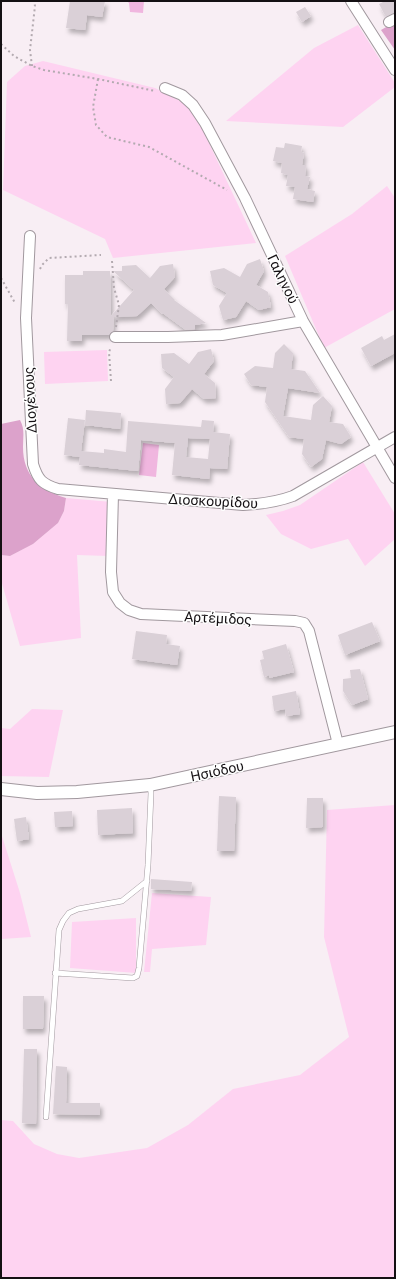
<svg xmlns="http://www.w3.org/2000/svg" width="396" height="1279" viewBox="0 0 396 1279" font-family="Roboto,sans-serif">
	<defs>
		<filter id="shadow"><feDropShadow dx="2.5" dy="4.5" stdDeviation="2" flood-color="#0004"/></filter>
	</defs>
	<rect width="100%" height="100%" fill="#f8eef4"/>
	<path fill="#fed3f1" d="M 358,25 L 395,83 L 395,87 L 343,127 L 226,121 L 314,48 Z
		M 43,61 L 155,88 L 192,107 L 256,243 L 113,258 L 105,239 L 3,190 L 7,82 L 25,66 Z
		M 387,186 L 395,198 L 395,309 L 324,348 L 285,256 L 352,214 Z
		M 107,350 L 108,381 L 45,384 L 44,352 Z
		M 363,462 L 395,514 L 395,539 L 365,566 L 348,539 L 311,549 L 281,534 L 266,515 L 283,511 L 300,505 Z
		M 66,498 L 112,502 L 108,556 L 77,555 L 81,638 L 20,646 L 1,580 L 1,555 L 10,556 L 33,544 L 58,523 L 64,511 Z
		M 32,709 L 63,710 L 49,777 L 1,776 L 1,728 L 10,729 Z
		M 395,805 L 395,1278 L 1,1278 L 1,1120 L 13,1121 L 34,1144 L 57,1154 L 79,1158 L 147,1148 L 188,1125 L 233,1089 L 300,1075 L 349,1037 L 324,937 L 327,810 Z
		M 1,833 L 20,893 L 31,937 L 2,939 L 1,936 Z
		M 152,893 L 211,897 L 206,945 L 152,949 L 150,972 L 144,972 Z
		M 136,918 L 136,973 L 70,968 L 72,922 Z"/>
	<path fill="#dca2cb" d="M 395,22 L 395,50 L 381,30 Z
		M 20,420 C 25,429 23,437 23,447 C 23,476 40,490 66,498 L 64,511 L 58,523 L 33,544 L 10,556 L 1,555 L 1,424 Z"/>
	<path fill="#f0b6df" d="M 127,1 L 144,1 L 143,13 L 130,12 L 129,3 Z
		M 143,443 L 159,445 L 156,477 L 139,475 Z"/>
	<path fill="#dad0d7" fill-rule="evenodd" filter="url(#shadow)" d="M 70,1 L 105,1 L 102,17 L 87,15 L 85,30 L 66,28 Z
		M 385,1 L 395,1 L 395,12 L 386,17 L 379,4 Z
		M 305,7 L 311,16 L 302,22 L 296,12 Z
		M 285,143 L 302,146 L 301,152 L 304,153 L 302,165 L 306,165 L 305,176 L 310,177 L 307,189 L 315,191 L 313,202 L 293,199 L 295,187 L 286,186 L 288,175 L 281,173 L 282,163 L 273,161 L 276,147 L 284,148 Z
		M 260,259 L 264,271 L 256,285 L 268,292 L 271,307 L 259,310 L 246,301 L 236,317 L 223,320 L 219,306 L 227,293 L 213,285 L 210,271 L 224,268 L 240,277 L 247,264 Z
		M 173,264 L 175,277 L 164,289 L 174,299 L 174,300 L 206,323 L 195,325 L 195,329 L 186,330 L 164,314 L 162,314 L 151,303 L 137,316 L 114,317 L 113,331 L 109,335 L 82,335 L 82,341 L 67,341 L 68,304 L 65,304 L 65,275 L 83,275 L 83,271 L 110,271 L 111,316 L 134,290 L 113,271 L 122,271 L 122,266 L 136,265 L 150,278 L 160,266 Z
		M 395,334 L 395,353 L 371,366 L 361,348 L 382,336 L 384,340 Z
		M 284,344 L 293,353 L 291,369 L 305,371 L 320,393 L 288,388 L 283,416 L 311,420 L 313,405 L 323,396 L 332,406 L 329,422 L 343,424 L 351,437 L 341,444 L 326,440 L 322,459 L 311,467 L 302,454 L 304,439 L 289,437 L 265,402 L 267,387 L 251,385 L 244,374 L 255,366 L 273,368 L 275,353 Z
		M 211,349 L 214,361 L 204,374 L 215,383 L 216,398 L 204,399 L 192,389 L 180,403 L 166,404 L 165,389 L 174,377 L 162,368 L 161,354 L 174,353 L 189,364 L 198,352 Z
		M 86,410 L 121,413 L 120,429 L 85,425 Z
		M 68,418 L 85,420 L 81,451 L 104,453 L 104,449 L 126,452 L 128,421 L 201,427 L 202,420 L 214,421 L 213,432 L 230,434 L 227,469 L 210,468 L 209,479 L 172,475 L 175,443 L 141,440 L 138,471 L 79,465 L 80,457 L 64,455 ZM 188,438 L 210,439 L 208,459 L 186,457 Z
		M 372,622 L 380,641 L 345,655 L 338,635 Z
		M 136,631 L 167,635 L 166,644 L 180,646 L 177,665 L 132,659 Z
		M 286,644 L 294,672 L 269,678 L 269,675 L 264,677 L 260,660 L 264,659 L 262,651 Z
		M 360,669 L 368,699 L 352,705 L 343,691 L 343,679 L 351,678 L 350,670 Z
		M 296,691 L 300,714 L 286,716 L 285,709 L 274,711 L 272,696 Z
		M 219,796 L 236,797 L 234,851 L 217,851 Z
		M 307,798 L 323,798 L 323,827 L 306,828 Z
		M 132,808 L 133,833 L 98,835 L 97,810 Z
		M 72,811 L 73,826 L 55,827 L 54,812 Z
		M 26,817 L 29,839 L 17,841 L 14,819 Z
		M 151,879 L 192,882 L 191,891 L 151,889 Z
		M 23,996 L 44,996 L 43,1029 L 23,1029 Z
		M 24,1049 L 37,1049 L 36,1124 L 22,1123 Z
		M 56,1066 L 67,1067 L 66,1103 L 100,1103 L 100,1115 L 53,1114 Z"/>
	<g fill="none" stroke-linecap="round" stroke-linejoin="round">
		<g stroke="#a1989e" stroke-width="6">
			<path id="service" d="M 55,973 L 133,978 L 137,976 L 139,968 L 148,865 L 151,793 L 150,785
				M 46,1117 L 59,930 L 63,921 L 69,913 L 78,909 L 122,901 L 147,881"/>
		</g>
		<g stroke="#a1989e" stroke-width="12">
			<path id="minor" d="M 351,1 L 395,70
				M 389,22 L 395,19
				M 165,88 L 182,95 L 193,105 L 205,123 L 245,198 L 303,321 L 395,478
				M 30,236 L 26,318 L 33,464 C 38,480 42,484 58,489 L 243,505 C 261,504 277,502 293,496 L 395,437
				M 115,337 L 168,337 L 222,335 L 303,321
				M 113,494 L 111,572 L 113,592 L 120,603 L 129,610 L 141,614 L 295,621 L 304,623 L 309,631 L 338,744"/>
		</g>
		<g stroke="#a1989e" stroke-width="14">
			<path id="tertiary" d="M 1,789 L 37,793 L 77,792 L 150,785 L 395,732"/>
		</g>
		<path stroke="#b3aab0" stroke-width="2" stroke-dasharray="2 3" stroke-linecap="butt" d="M 1,44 L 14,56 L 32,66 L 44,70 L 98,79 L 155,91
			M 32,66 L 30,50 L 35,6 L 34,1
			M 98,79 L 93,107 L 96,125 L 107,137 L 149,147 L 227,190
			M 112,261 L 114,288 L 119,305 L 116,327
			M 40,269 L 42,265 L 49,258 L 101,255
			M 1,278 L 15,303
			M 111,381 L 109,352 L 111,347"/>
		<use href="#service" stroke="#fff" stroke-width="5"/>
		<use href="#minor" stroke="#fff" stroke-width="10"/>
		<use href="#tertiary" stroke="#fff" stroke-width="12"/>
	</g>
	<g text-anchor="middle" stroke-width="3" stroke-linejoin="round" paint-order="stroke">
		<g font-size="14" fill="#141013" stroke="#fefefe">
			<text transform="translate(283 279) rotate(64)" y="5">Γαληνού</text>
			<text transform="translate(30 400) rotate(-93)" y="5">Διογένους</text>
			<text transform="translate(213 501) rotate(3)" y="5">Διοσκουρίδου</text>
			<text transform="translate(218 618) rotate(3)" y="5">Αρτέμιδος</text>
			<text transform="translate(217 771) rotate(-12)" y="5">Ησιόδου</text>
		</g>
	</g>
	<rect width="396" height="1279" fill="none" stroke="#141013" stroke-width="4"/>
</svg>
